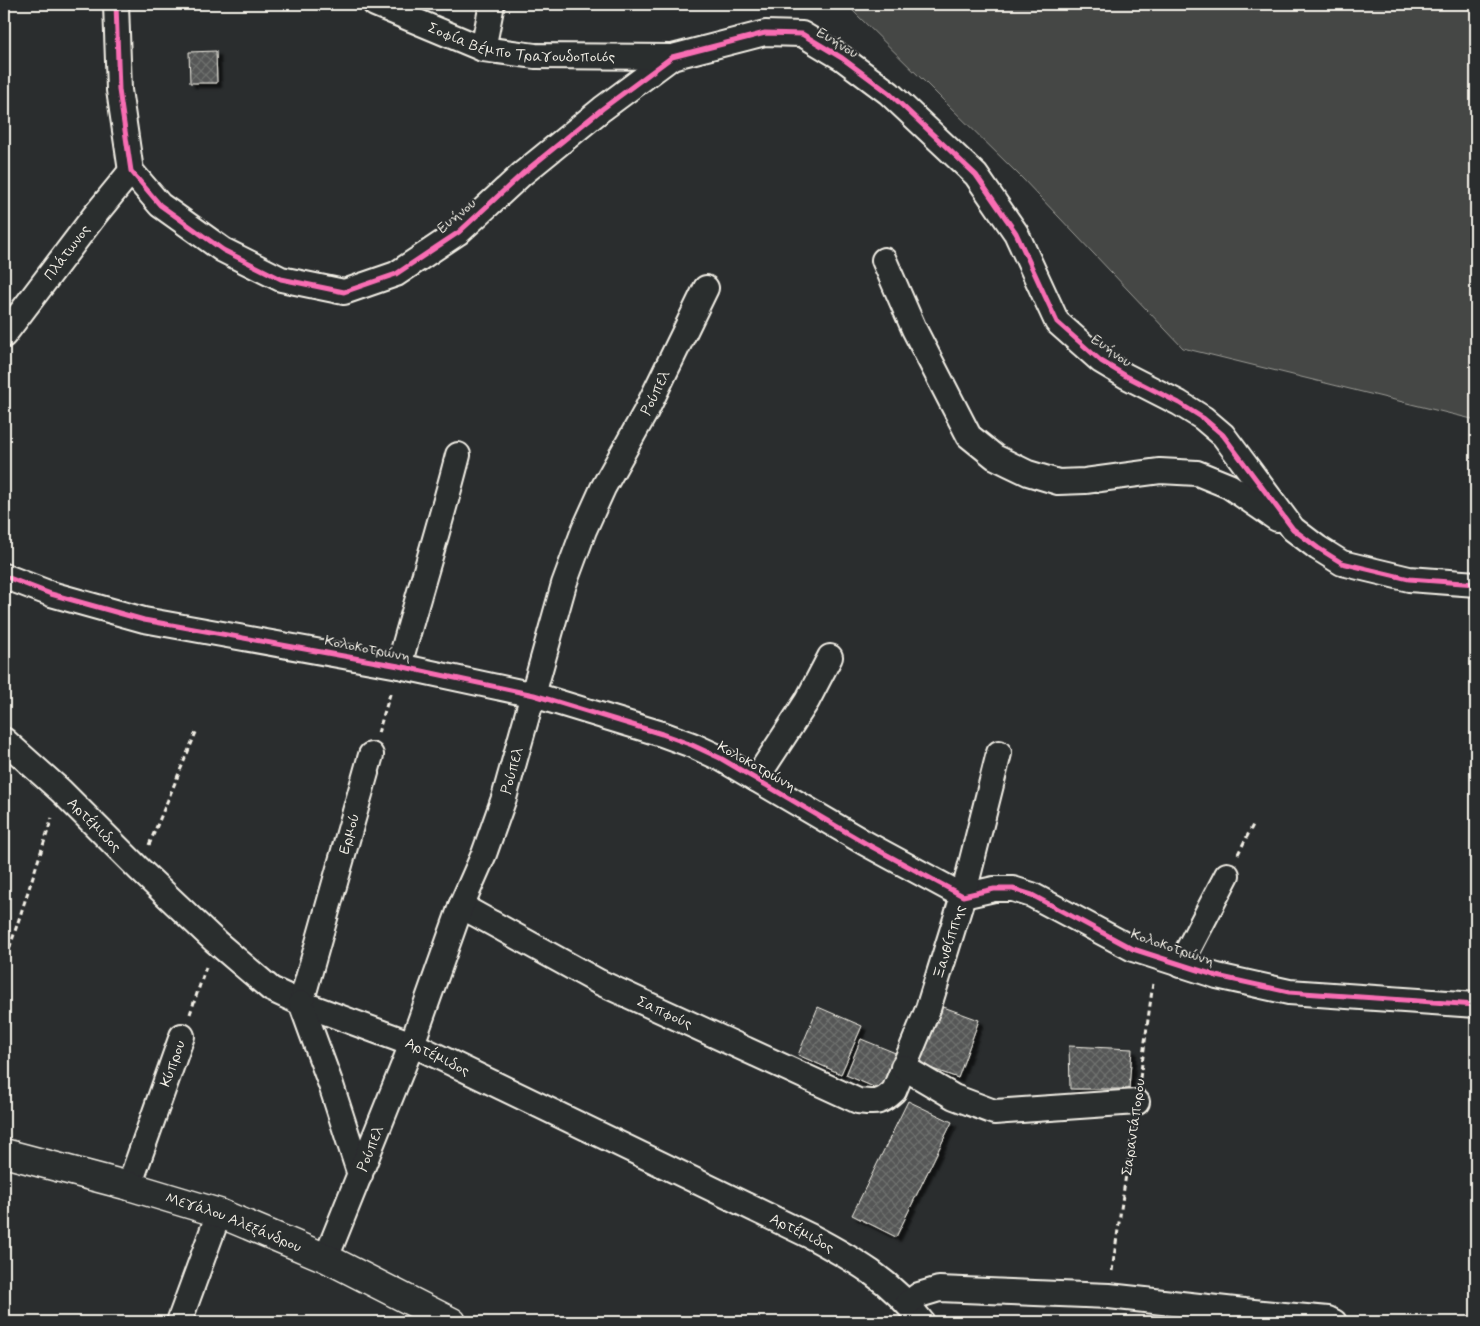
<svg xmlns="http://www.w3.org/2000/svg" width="1480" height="1326" viewBox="0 0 1480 1326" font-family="Mynerve,sans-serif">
	<defs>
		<pattern id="building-cross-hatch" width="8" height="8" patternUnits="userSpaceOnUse" patternTransform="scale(1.25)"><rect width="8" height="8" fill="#555756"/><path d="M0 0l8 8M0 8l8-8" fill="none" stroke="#6e706e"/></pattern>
		<filter id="shadow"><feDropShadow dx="4.5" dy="4.5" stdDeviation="1" flood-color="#0009"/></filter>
	</defs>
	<rect width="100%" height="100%" fill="#2a2d2e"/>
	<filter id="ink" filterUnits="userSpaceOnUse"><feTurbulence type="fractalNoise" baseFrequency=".02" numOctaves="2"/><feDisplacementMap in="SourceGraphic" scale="10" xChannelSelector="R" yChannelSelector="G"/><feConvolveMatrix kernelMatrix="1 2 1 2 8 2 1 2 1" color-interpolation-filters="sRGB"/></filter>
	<g filter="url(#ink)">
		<path fill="#444645" stroke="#9c9c96" d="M 846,4 L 1476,4 L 1476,420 L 1183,348 L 1022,178 Z"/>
		<path fill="url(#building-cross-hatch)" stroke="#f4f1e8" filter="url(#shadow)" d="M 216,51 L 217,83 L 190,83 L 189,52 Z
			M 938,1005 L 979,1020 L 958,1078 L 916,1063 Z
			M 818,1007 L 862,1026 L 841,1074 L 798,1055 Z
			M 861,1039 L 898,1054 L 883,1091 L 846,1075 Z
			M 1069,1046 L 1132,1049 L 1129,1089 L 1070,1089 Z
			M 908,1101 L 952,1122 L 896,1237 L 852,1215 Z"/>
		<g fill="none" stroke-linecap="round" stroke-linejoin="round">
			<g stroke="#f4f1e8" stroke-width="28">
				<g id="minor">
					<path d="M 116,4 L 119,90 L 131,171 L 160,205 L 223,250 L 281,279 L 344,292 L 396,274 L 459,232 L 522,174 L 602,109 L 672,57 L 765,33 L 802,34 L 842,58 L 889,93 L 976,175 L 1016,233 L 1057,322 L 1101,361 L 1126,376 L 1179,403 L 1203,418 L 1223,435 L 1293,529 L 1318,548 L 1342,563 L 1409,579 L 1476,584"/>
					<path id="s1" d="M 375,4 L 483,49 L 535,56 L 672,57"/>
					<path d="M 483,49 L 492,4"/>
					<path d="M 884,260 L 914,329 L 969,436 L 995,457 L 1028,473 L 1058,482 L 1085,481 L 1160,471 L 1197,473 L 1229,486 L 1277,519"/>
					<path id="s2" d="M 4,335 L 95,215 L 131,171"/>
					<path d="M 4,576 L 51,594 L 144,620 L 399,666 L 534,695 L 662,734 L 692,745 L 720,758 L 865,843 L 963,896 L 994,889 L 1013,889 L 1032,895 L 1133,949 L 1217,976 L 1289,992 L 1476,1005"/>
					<path d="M 399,666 C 418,595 440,526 458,455"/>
					<path id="s3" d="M 4,740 L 61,791 L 139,869 L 215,941 L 271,989 L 301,1003 L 412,1044 L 810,1236 C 855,1260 891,1280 922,1322"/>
					<path d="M 756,779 L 807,701 L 830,657"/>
					<path id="s4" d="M 461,906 L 599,982 L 858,1101 C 876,1103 880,1104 894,1091 L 928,1009 L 963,896 L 999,753"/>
					<path d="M 1180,965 L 1227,875"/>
					<path id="s5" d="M 301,1003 L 371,755"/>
					<path d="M 301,1003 L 331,1085 L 360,1175"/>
					<path d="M 903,1067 L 954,1097 L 994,1112 L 1137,1102"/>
					<path id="s6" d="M 129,1186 L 182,1036"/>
					<path id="s7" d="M 326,1258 L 412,1044 L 461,906 L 484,854 L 504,798 L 564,584 L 584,530 L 603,488 L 645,413 L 706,288"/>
					<path d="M 908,1303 L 919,1295 L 939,1289 L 1109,1296 L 1253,1312 L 1328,1319 L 1334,1322"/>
					<path d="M 179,1322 L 219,1213"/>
				</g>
			</g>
			<g stroke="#f4f1e8" stroke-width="31">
				<g id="tertiary">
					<path id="s8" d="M 4,1153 L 129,1186 L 219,1213 L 326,1258 L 452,1322"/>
				</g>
			</g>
			<path stroke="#f4f1e8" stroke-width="3" stroke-dasharray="5 4" stroke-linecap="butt" d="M 378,733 L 391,691
				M 149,845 L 197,730
				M 1238,854 L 1254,823
				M 4,965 L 52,818
				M 190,1014 L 206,967
				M 1140,1078 L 1153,983
				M 1112,1271 L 1133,1126"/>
			<use href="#minor" stroke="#2a2d2e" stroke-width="24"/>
			<use href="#tertiary" stroke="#2a2d2e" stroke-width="28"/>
			<g stroke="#2a2d2e" stroke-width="8">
				<path id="cycleway" d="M 116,4 L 119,90 L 131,171 L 160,205 L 223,250 L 281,279 L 344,292 L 396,274 L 459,232 L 522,174 L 602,109 L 672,57 L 765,33 L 802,34 L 842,58 L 889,93 L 976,175 L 1016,233 L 1057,322 L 1101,361 L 1126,376 L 1179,403 L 1203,418 L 1223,435 L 1293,529 L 1318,548 L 1342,563 L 1409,579 L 1476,584
					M 4,576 L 51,594 L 144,620 L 399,666 L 534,695 L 662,734 L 692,745 L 720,758 L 865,843 L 963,896 L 994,889 L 1013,889 L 1032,895 L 1133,949 L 1217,976 L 1289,992 L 1476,1005"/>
			</g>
			<use href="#cycleway" stroke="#f96db3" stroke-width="5"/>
		</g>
	</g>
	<g text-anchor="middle" stroke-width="4" stroke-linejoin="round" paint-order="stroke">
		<g font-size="15" fill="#f4f1e8" stroke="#2a2d2e">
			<text dy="5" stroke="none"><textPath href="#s1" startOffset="154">Σοφία Βέμπο Τραγουδοποιός</textPath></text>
			<text transform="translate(838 42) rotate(32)" y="5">Ευήνου</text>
			<text transform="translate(456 215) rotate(-39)" y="5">Ευήνου</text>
			<text dy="5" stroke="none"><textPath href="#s2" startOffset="104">Πλάτωνος</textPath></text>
			<text transform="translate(1112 350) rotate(36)" y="5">Ευήνου</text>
			<text dy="5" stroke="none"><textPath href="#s7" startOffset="928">Ρούπελ</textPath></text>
			<text transform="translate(368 648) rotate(11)" y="5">Κολοκοτρώνη</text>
			<text transform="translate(757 766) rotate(29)" y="5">Κολοκοτρώνη</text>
			<text dy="5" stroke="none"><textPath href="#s7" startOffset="522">Ρούπελ</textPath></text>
			<text dy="5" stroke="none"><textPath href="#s3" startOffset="124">Αρτέμιδος</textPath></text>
			<text dy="5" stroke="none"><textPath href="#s5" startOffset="176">Ερμού</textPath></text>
			<text dy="5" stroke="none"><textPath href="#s4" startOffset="641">Ξανθίππης</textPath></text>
			<text transform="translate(1173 947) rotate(19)" y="5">Κολοκοτρώνη</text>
			<text dy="5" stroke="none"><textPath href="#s4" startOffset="230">Σαπφούς</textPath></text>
			<text dy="5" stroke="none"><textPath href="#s3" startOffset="545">Αρτέμιδος</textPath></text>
			<text dy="5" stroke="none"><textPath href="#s6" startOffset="130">Κύπρου</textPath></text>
			<text transform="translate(1133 1127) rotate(-82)" y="5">Σαραντάπορου</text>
			<text dy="5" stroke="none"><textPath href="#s7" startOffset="118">Ρούπελ</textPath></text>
			<text dy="5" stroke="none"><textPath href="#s8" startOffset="240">Μεγάλου Αλεξάνδρου</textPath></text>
			<text dy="5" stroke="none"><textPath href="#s3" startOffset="950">Αρτέμιδος</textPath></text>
		</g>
	</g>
	<rect width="1480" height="1326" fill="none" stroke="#2a2d2e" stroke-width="20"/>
	<rect x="10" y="10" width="1460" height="1306" fill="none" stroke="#f4f1e8" stroke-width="2" filter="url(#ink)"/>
</svg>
